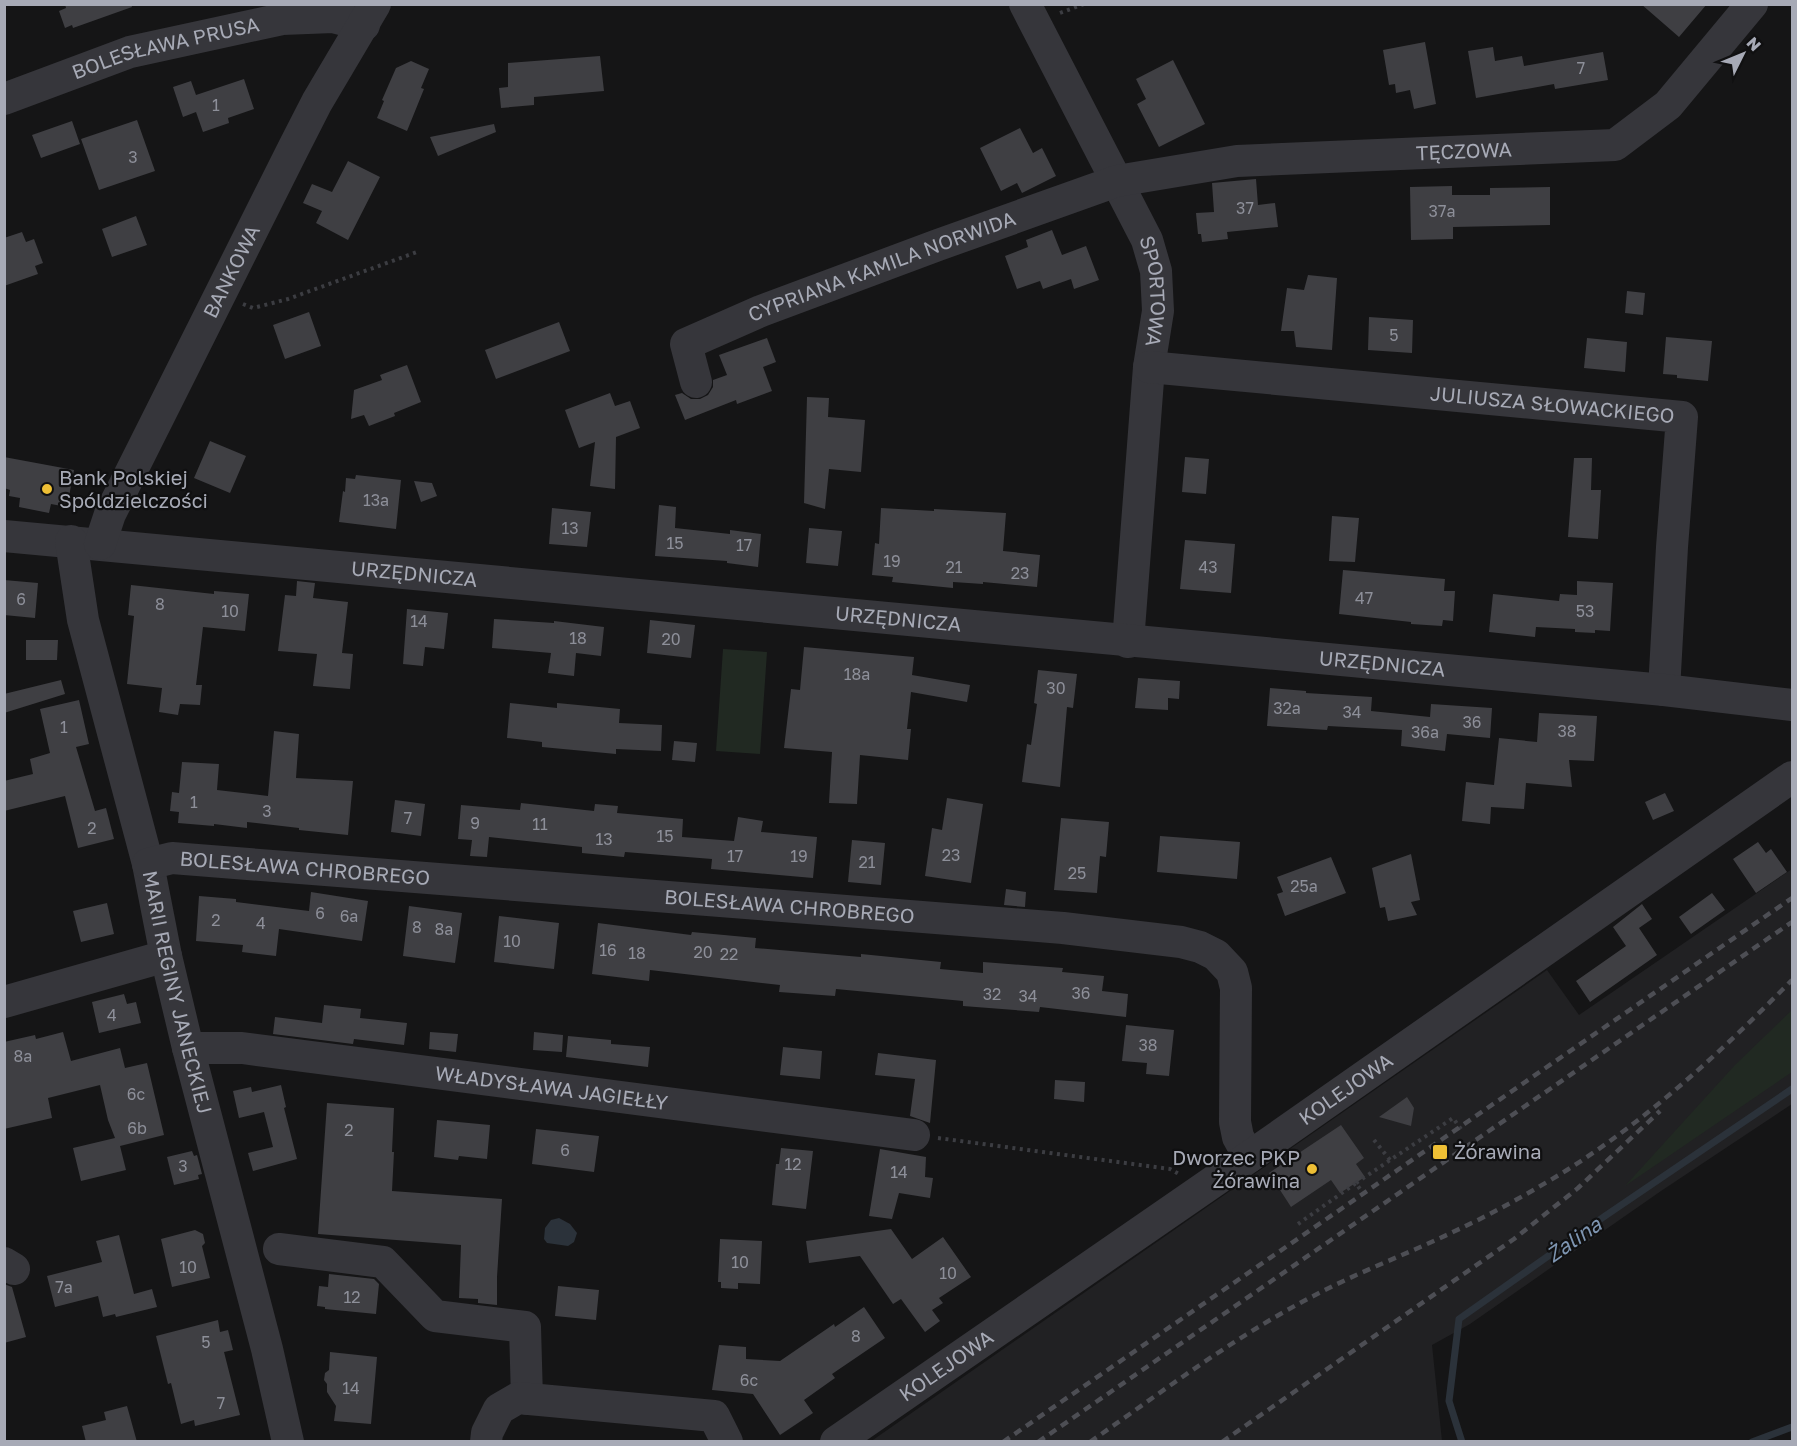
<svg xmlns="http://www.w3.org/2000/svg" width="1797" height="1446" viewBox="0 0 1797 1446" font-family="'Golos Text',sans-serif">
	<rect width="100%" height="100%" fill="#151516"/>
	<path fill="#212123" d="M 1792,869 L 1792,1104 L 1661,1191 L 1470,1324 L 1432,1345 L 1442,1441 L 870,1442 L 1547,970 L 1579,1015 Z"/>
	<path fill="#212922" d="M 723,649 L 767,652 L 760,754 L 716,751 Z
		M 1792,1010 L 1792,1072 L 1625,1186 L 1735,1065 Z"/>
	<path fill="#2b323a" d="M 559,1218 L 570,1224 L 577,1233 L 574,1242 L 568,1246 L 547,1243 L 544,1239 L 545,1228 L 551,1220 Z"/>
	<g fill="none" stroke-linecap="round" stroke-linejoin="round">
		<path stroke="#2b323a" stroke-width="7" d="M 1462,1442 L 1449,1401 L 1459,1319 L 1605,1216 L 1792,1089
			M 1752,1442 L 1792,1427"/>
	</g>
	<path fill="#3f3f43" d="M 65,4 L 131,4 L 132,7 L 73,28 L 72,25 L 65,28 L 59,11 L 66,8 Z
		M 1641,4 L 1707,4 L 1679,37 Z
		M 1425,42 L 1436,104 L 1414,109 L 1410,90 L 1396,93 L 1395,84 L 1389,85 L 1383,50 Z
		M 1493,47 L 1495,61 L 1522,56 L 1524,66 L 1603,52 L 1608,80 L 1555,89 L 1554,84 L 1476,98 L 1468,51 Z
		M 600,56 L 604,91 L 534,97 L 534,105 L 501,108 L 499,88 L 508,87 L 508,63 Z
		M 1173,60 L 1205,124 L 1159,147 L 1137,104 L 1146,99 L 1136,79 Z
		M 411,61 L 429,69 L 421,88 L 424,89 L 407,131 L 377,118 L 384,101 L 382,100 L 396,68 Z
		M 244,79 L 254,109 L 228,118 L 229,123 L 203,132 L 196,112 L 183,117 L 173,87 L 191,81 L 196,95 Z
		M 137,120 L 155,171 L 99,190 L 81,139 Z
		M 72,121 L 80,144 L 41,158 L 32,135 Z
		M 494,124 L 496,132 L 438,156 L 430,137 Z
		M 1020,128 L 1033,153 L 1042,148 L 1056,176 L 1022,193 L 1017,183 L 1001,191 L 980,148 Z
		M 348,161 L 380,177 L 348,240 L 316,223 L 322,211 L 303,203 L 312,184 L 332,192 Z
		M 1256,179 L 1258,205 L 1275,203 L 1278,227 L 1227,232 L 1228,239 L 1202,242 L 1201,234 L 1198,234 L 1196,213 L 1214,212 L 1212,183 Z
		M 1452,186 L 1452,195 L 1490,195 L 1490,188 L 1550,187 L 1550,225 L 1453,227 L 1453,239 L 1411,240 L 1410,187 Z
		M 136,216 L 147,245 L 112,257 L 102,229 Z
		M 1052,230 L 1062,255 L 1086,246 L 1099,280 L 1074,289 L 1071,279 L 1043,289 L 1040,281 L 1017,289 L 1005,256 L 1028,247 L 1026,240 Z
		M 22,232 L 26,242 L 34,239 L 43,263 L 35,266 L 38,274 L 4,286 L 4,238 Z
		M 1308,275 L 1337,278 L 1332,350 L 1296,347 L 1294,331 L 1281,331 L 1287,288 L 1304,290 Z
		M 1627,291 L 1645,293 L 1643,315 L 1625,313 Z
		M 309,312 L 321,346 L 285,359 L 273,325 Z
		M 1369,317 L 1413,320 L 1412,353 L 1368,350 Z
		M 559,322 L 570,351 L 496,379 L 485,350 Z
		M 1666,337 L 1712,341 L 1708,381 L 1677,378 L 1677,375 L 1663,374 Z
		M 767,338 L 776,362 L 763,367 L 772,391 L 737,404 L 736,400 L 685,420 L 675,395 L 682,393 L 691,399 L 700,399 L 708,395 L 713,387 L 713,380 L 727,375 L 719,355 Z
		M 1587,338 L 1627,342 L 1625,372 L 1584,368 Z
		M 407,365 L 421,402 L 394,413 L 395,416 L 369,426 L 364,415 L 351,419 L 354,390 L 382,380 L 380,375 Z
		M 610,393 L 615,406 L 630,401 L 640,428 L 616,437 L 615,489 L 590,486 L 595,442 L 579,448 L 565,410 Z
		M 807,397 L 829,398 L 828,417 L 865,420 L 861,472 L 829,469 L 825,509 L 804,503 Z
		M 210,441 L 246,456 L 230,493 L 194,478 Z
		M 4,457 L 74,470 L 67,507 L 51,504 L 49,513 L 19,507 L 20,498 L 9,496 L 10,490 L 4,488 Z
		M 1185,457 L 1209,459 L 1206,494 L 1182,492 Z
		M 1574,458 L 1592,458 L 1591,490 L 1601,490 L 1598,539 L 1568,537 Z
		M 356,475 L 401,480 L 396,529 L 339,522 L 343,491 L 345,492 L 346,478 L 355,479 Z
		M 414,481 L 432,483 L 437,496 L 421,502 Z
		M 659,505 L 676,507 L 675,528 L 730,534 L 730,530 L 761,534 L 758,567 L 727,563 L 727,561 L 655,556 Z
		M 552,508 L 591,512 L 587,547 L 549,544 Z
		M 881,508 L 934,511 L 934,509 L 1006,513 L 1003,551 L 1040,555 L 1037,587 L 983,582 L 983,584 L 953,582 L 953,588 L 892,582 L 893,577 L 872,575 L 875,543 L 879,544 Z
		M 1332,516 L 1359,518 L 1355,562 L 1329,561 Z
		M 809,528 L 842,531 L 838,566 L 806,563 Z
		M 1185,540 L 1235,544 L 1231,593 L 1180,589 Z
		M 1343,570 L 1445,579 L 1444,591 L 1455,591 L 1453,621 L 1443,620 L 1442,626 L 1411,624 L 1411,622 L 1339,614 Z
		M 4,580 L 38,583 L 35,618 L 4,615 Z
		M 297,581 L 315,583 L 313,598 L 348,602 L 342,653 L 353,654 L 350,689 L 313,686 L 317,654 L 278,651 L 285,595 L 296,596 Z
		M 1577,581 L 1613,583 L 1610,631 L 1595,630 L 1595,633 L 1575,632 L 1575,629 L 1536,627 L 1535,637 L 1489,632 L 1493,594 L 1559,601 L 1560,594 L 1577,595 Z
		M 131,585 L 214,594 L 214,591 L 249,594 L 245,631 L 203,627 L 196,685 L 202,685 L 200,705 L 180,704 L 178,715 L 159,712 L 162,688 L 127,684 L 134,616 L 128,615 Z
		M 407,609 L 448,613 L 444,649 L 425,647 L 423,666 L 403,664 Z
		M 494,619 L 554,623 L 554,621 L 604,627 L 601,656 L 576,653 L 574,676 L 548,673 L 551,653 L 492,648 Z
		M 650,620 L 695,625 L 691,658 L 647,653 Z
		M 26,640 L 58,640 L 57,660 L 26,660 Z
		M 804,647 L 914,657 L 912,675 L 970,685 L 967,702 L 911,692 L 907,729 L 911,729 L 908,760 L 860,755 L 857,804 L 829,803 L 832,752 L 784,748 L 791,689 L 800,690 Z
		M 1038,670 L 1077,674 L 1073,708 L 1067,707 L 1060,787 L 1022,782 L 1027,744 L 1031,745 L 1037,704 L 1034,703 Z
		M 1138,678 L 1180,681 L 1179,699 L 1168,698 L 1168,710 L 1135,708 Z
		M 61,680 L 65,694 L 4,713 L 4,694 Z
		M 1270,688 L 1306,691 L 1306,693 L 1372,697 L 1371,711 L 1430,717 L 1431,704 L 1492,708 L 1490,738 L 1447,734 L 1445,751 L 1401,746 L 1402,730 L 1328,726 L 1327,730 L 1267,726 Z
		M 79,700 L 89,744 L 76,747 L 95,811 L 106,808 L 114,839 L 78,848 L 65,796 L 4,811 L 4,781 L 33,774 L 30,759 L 50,753 L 40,709 Z
		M 510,703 L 557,708 L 557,703 L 620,709 L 619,723 L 662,725 L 661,751 L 616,749 L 616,754 L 542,747 L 542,742 L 507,738 Z
		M 1539,713 L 1597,716 L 1594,761 L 1569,760 L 1572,787 L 1526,783 L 1524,809 L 1491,807 L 1490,824 L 1462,821 L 1466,782 L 1494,785 L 1499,738 L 1537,742 Z
		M 274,731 L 299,734 L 296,778 L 353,781 L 348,835 L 299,830 L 299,828 L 247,822 L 247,828 L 214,824 L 214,826 L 178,823 L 179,812 L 170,811 L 172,792 L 179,793 L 182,762 L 219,764 L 217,790 L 268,796 Z
		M 674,741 L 697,743 L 695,762 L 672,760 Z
		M 1665,793 L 1674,811 L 1653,820 L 1645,802 Z
		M 947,798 L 983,804 L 971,883 L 925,876 L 932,828 L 942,830 Z
		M 395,800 L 425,804 L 421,836 L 391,832 Z
		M 521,803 L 594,811 L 595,804 L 618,806 L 617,813 L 683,819 L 682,837 L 734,841 L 738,817 L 763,821 L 761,832 L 817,837 L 813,878 L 711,869 L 712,859 L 625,852 L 624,857 L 582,853 L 582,847 L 489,837 L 487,857 L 470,856 L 472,840 L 458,839 L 461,805 L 520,810 Z
		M 1061,818 L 1109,822 L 1106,857 L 1100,856 L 1097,893 L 1054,890 Z
		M 1160,836 L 1240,842 L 1237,879 L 1157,872 Z
		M 852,840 L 885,843 L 881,885 L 848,882 Z
		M 1758,842 L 1766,853 L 1771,849 L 1787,872 L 1756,893 L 1733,859 Z
		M 1411,854 L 1420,900 L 1411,902 L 1417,915 L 1388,921 L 1385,907 L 1380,908 L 1372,868 Z
		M 1331,857 L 1346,893 L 1285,916 L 1277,894 L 1283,892 L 1277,877 Z
		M 1006,889 L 1026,892 L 1025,907 L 1004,905 Z
		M 311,892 L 368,901 L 362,941 L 279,929 L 276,956 L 242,952 L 243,945 L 196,941 L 199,896 L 236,899 L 236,902 L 309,911 Z
		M 1712,893 L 1725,910 L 1691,934 L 1679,917 Z
		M 107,903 L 114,934 L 81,942 L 73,911 Z
		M 1642,904 L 1652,919 L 1639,928 L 1657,955 L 1590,1002 L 1576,981 L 1626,946 L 1613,927 Z
		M 409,906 L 462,913 L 455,963 L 403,956 Z
		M 499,916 L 559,923 L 554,969 L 494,962 Z
		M 598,923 L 691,935 L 692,932 L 756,938 L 755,948 L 861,957 L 861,954 L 941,962 L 940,969 L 983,973 L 983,962 L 1063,968 L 1062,972 L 1104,976 L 1102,991 L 1128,994 L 1126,1017 L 1040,1007 L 1039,1012 L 963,1006 L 963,1001 L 836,989 L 835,996 L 779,992 L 780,985 L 650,970 L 649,981 L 592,974 Z
		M 124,994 L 127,1004 L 136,1002 L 141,1023 L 99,1033 L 92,1002 Z
		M 324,1005 L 361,1009 L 360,1018 L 407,1023 L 404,1045 L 354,1039 L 353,1044 L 273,1034 L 275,1017 L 322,1023 Z
		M 1126,1025 L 1174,1030 L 1169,1076 L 1146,1074 L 1147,1063 L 1122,1061 Z
		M 63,1032 L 71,1061 L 120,1048 L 125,1068 L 147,1063 L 164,1135 L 120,1146 L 126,1170 L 81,1181 L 73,1148 L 115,1138 L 108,1120 L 100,1085 L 48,1098 L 52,1118 L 4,1129 L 4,1042 L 35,1035 L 36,1039 Z
		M 430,1032 L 458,1034 L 456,1052 L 429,1049 Z
		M 534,1032 L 563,1035 L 562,1052 L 533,1050 Z
		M 568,1036 L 611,1040 L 611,1044 L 650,1047 L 648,1067 L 566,1057 Z
		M 783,1047 L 822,1051 L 820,1079 L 780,1075 Z
		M 878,1053 L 936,1060 L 930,1123 L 910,1116 L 915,1079 L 875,1075 Z
		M 1055,1080 L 1085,1082 L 1084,1102 L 1054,1099 Z
		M 281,1085 L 286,1107 L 284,1108 L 297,1159 L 253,1171 L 248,1153 L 273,1147 L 264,1112 L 239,1118 L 233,1091 L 251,1087 L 252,1092 Z
		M 1407,1097 L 1414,1108 L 1411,1126 L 1379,1117 Z
		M 327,1103 L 394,1108 L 392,1152 L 394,1152 L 392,1191 L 502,1199 L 497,1277 L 497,1305 L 478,1303 L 478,1299 L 459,1298 L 461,1245 L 318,1234 Z
		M 437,1120 L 490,1125 L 487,1159 L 459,1156 L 458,1160 L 434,1157 Z
		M 1341,1125 L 1364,1158 L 1356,1164 L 1365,1177 L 1340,1193 L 1331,1180 L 1291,1207 L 1269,1173 Z
		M 536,1129 L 599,1136 L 594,1172 L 532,1164 Z
		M 781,1148 L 813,1151 L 806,1209 L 772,1205 L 776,1164 L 779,1164 Z
		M 880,1149 L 926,1157 L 925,1177 L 933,1178 L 930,1198 L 899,1193 L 892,1219 L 869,1216 Z
		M 192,1151 L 194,1156 L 197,1155 L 202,1174 L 198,1175 L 199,1179 L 174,1185 L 167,1157 Z
		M 891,1229 L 912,1259 L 943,1237 L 971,1277 L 939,1298 L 943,1303 L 932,1310 L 940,1321 L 925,1332 L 901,1299 L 893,1304 L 860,1256 L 809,1263 L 806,1241 Z
		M 195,1230 L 203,1234 L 205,1243 L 202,1246 L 210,1278 L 172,1287 L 161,1239 Z
		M 119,1235 L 134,1294 L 152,1289 L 157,1307 L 116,1317 L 115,1314 L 103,1317 L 98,1296 L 55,1307 L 47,1276 L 102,1262 L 96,1241 Z
		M 720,1239 L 762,1241 L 760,1284 L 738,1283 L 738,1289 L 721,1288 L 721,1282 L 718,1282 Z
		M 329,1274 L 374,1279 L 379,1284 L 376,1314 L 325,1309 L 325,1307 L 317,1306 L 319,1286 L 328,1287 Z
		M 4,1284 L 12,1287 L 26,1337 L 4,1343 Z
		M 558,1286 L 599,1290 L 596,1320 L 555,1316 Z
		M 864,1307 L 885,1338 L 832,1374 L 835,1378 L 804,1400 L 813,1413 L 780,1435 L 753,1394 L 712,1390 L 719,1345 L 746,1347 L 746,1359 L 780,1361 L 834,1324 L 835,1327 Z
		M 218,1320 L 220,1332 L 228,1330 L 233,1350 L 224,1352 L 240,1415 L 195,1426 L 194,1420 L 181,1424 L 171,1383 L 168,1384 L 156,1336 Z
		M 330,1352 L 377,1357 L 371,1424 L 334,1421 L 336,1406 L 327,1392 L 327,1384 L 324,1380 L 325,1373 L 329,1370 Z
		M 127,1406 L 137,1442 L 86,1442 L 82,1426 L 106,1420 L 104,1412 Z"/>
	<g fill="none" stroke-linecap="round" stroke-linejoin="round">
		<path stroke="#3c3d42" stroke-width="4" stroke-dasharray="3 4.5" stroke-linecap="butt" d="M 1060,13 L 1084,4
			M 243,304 L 253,308 L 288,299 L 417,252
			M 938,1138 L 1170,1169 L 1179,1174
			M 1374,1140 L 1390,1160
			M 1356,1183 L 1453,1118 L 1463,1132
			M 1298,1224 L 1356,1183 L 1366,1198"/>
		<g stroke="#36363b" stroke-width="32">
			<path id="s1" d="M 1025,4 L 1147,240 L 1156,271 L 1158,311 L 1149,367 L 1128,642"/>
			<path id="s2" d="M 4,99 L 130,52 L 282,19 L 333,17 L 364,25"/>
			<path id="s3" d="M 1149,367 L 1682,417 L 1672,547 L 1664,690"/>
			<path id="s4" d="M 696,382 L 686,344 L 761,311 L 938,245 L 1117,181 L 1237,161 L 1615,145 L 1668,105 L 1752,4"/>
			<path id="s5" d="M 4,536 L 1664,690 L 1792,705"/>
			<path id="s6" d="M 71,541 L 83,620 L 148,864 L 166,956 L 188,1048 L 267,1349 L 288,1442"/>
			<path id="s7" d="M 100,544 L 110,514 L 294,147 L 317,102 L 375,4"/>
			<path id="s8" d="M 148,864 L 172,858 L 1063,928 L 1181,942 L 1200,947 L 1216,955 L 1232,972 L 1236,988 L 1235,1122 L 1238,1137 L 1249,1157"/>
			<path d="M 4,1002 L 166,956"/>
			<path id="s9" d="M 188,1048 L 242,1048 L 914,1135"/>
			<path d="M 279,1249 L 383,1262 L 435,1316 L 525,1327 L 527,1399"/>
			<path d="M 4,1263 L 14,1269"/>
			<path d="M 486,1442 L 487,1433 L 499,1409 L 518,1398 L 714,1416 L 727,1442"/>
			<path id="s10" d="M 836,1442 L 1249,1157 L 1792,777"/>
		</g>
		<path stroke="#4d4e54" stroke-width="4.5" stroke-dasharray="8 6" stroke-linecap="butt" d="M 1003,1442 L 1792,898
			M 1038,1442 L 1792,922
			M 1090,1442 C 1166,1389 1241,1332 1323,1291 C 1366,1269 1412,1252 1455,1231 C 1494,1213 1531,1192 1567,1170 C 1651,1117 1723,1050 1792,980
			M 1222,1442 L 1514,1239 L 1578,1188 L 1660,1111"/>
	</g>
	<g fill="#eebf35" stroke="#101011" stroke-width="2">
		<circle cx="47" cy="489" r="6"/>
		<rect x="1432" y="1144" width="16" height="16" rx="3"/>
		<circle cx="1312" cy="1169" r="6"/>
	</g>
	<g text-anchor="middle" stroke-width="4.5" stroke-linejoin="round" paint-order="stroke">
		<g font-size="16" fill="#8d8f99">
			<text x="1581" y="74">7</text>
			<text x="216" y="111">1</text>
			<text x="133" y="163">3</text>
			<text x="1245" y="214">37</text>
			<text x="1442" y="217">37a</text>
			<text x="1394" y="341">5</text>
			<text x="376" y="506">13a</text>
			<text x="570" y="534">13</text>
			<text x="675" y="549">15</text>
			<text x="744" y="551">17</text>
			<text x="892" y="567">19</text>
			<text x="954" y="573">21</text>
			<text x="1208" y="573">43</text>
			<text x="1020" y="579">23</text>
			<text x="1364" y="604">47</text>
			<text x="21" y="605">6</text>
			<text x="160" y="610">8</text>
			<text x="230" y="617">10</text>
			<text x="1585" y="617">53</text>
			<text x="419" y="627">14</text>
			<text x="578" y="644">18</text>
			<text x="671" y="645">20</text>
			<text x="857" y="680">18a</text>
			<text x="1056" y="694">30</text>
			<text x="1287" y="714">32a</text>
			<text x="1352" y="718">34</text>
			<text x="1472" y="728">36</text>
			<text x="64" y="733">1</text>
			<text x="1567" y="737">38</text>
			<text x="1425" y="738">36a</text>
			<text x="194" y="808">1</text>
			<text x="267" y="817">3</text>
			<text x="408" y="824">7</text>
			<text x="475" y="829">9</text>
			<text x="540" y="830">11</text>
			<text x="92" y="834">2</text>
			<text x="665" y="842">15</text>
			<text x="604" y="845">13</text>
			<text x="951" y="861">23</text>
			<text x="735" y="862">17</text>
			<text x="799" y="862">19</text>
			<text x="867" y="868">21</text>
			<text x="1077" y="879">25</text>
			<text x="1304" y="892">25a</text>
			<text x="320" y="919">6</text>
			<text x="349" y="922">6a</text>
			<text x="216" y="926">2</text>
			<text x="261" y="929">4</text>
			<text x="417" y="933">8</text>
			<text x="444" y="935">8a</text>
			<text x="512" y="947">10</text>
			<text x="608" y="956">16</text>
			<text x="703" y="958">20</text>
			<text x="637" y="959">18</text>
			<text x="729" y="960">22</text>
			<text x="1081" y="999">36</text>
			<text x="992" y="1000">32</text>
			<text x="1028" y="1002">34</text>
			<text x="112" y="1021">4</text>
			<text x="1148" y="1051">38</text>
			<text x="23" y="1062">8a</text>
			<text x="136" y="1100">6c</text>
			<text x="137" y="1134">6b</text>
			<text x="349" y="1136">2</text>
			<text x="565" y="1156">6</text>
			<text x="793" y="1170">12</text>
			<text x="183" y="1172">3</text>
			<text x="899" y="1178">14</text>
			<text x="740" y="1268">10</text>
			<text x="188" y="1273">10</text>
			<text x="948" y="1279">10</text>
			<text x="64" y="1293">7a</text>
			<text x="352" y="1303">12</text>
			<text x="856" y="1342">8</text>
			<text x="206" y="1348">5</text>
			<text x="749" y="1386">6c</text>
			<text x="351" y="1394">14</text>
			<text x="221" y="1409">7</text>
		</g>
		<g font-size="20" fill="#a7aab6" stroke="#101011">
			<text dy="7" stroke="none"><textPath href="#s2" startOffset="170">BOLESŁAWA PRUSA</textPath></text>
			<text dy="7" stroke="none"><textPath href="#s4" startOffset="849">TĘCZOWA</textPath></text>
			<text dy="7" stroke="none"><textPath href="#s4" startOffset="250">CYPRIANA KAMILA NORWIDA</textPath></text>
			<text dy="7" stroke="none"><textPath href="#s7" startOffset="303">BANKOWA</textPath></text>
			<text dy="7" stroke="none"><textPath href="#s1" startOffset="318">SPORTOWA</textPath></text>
			<text dy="7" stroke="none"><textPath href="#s3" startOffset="405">JULIUSZA SŁOWACKIEGO</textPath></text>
			<text dy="7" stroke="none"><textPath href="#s5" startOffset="412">URZĘDNICZA</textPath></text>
			<text dy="7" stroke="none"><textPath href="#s5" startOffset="898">URZĘDNICZA</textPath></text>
			<text dy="7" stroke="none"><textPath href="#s5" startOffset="1384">URZĘDNICZA</textPath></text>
			<text dy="7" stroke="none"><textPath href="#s8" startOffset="158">BOLESŁAWA CHROBREGO</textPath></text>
			<text dy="7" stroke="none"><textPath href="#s8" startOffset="644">BOLESŁAWA CHROBREGO</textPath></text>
			<text dy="7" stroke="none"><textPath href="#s6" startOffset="464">MARII REGINY JANECKIEJ</textPath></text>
			<text dy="7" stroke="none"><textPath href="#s9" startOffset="366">WŁADYSŁAWA JAGIEŁŁY</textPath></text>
			<text dy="7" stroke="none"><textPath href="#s10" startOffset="620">KOLEJOWA</textPath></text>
			<text dy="7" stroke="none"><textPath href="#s10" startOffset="134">KOLEJOWA</textPath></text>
		</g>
		<g font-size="20" fill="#a7aab6" stroke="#101011" text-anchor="start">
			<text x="59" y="485">Bank Polskiej<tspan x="59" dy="23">Spóldzielczości</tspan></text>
			<text x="1454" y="1159">Żórawina</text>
			<text x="1300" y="1165" text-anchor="end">Dworzec PKP<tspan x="1300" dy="23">Żórawina</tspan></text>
		</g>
		<g font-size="21" font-style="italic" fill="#7e95b1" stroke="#101011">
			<text transform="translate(1574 1240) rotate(-35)" y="7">Żalina</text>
		</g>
	</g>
	<rect width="1797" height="1446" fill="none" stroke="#a7aab6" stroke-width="12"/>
	<g transform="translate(1743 54) rotate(47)" stroke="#101011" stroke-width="4.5" paint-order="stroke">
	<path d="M0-4.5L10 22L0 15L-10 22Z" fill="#a7aab6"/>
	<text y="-9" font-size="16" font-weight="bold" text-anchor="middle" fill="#a7aab6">N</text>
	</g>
</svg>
